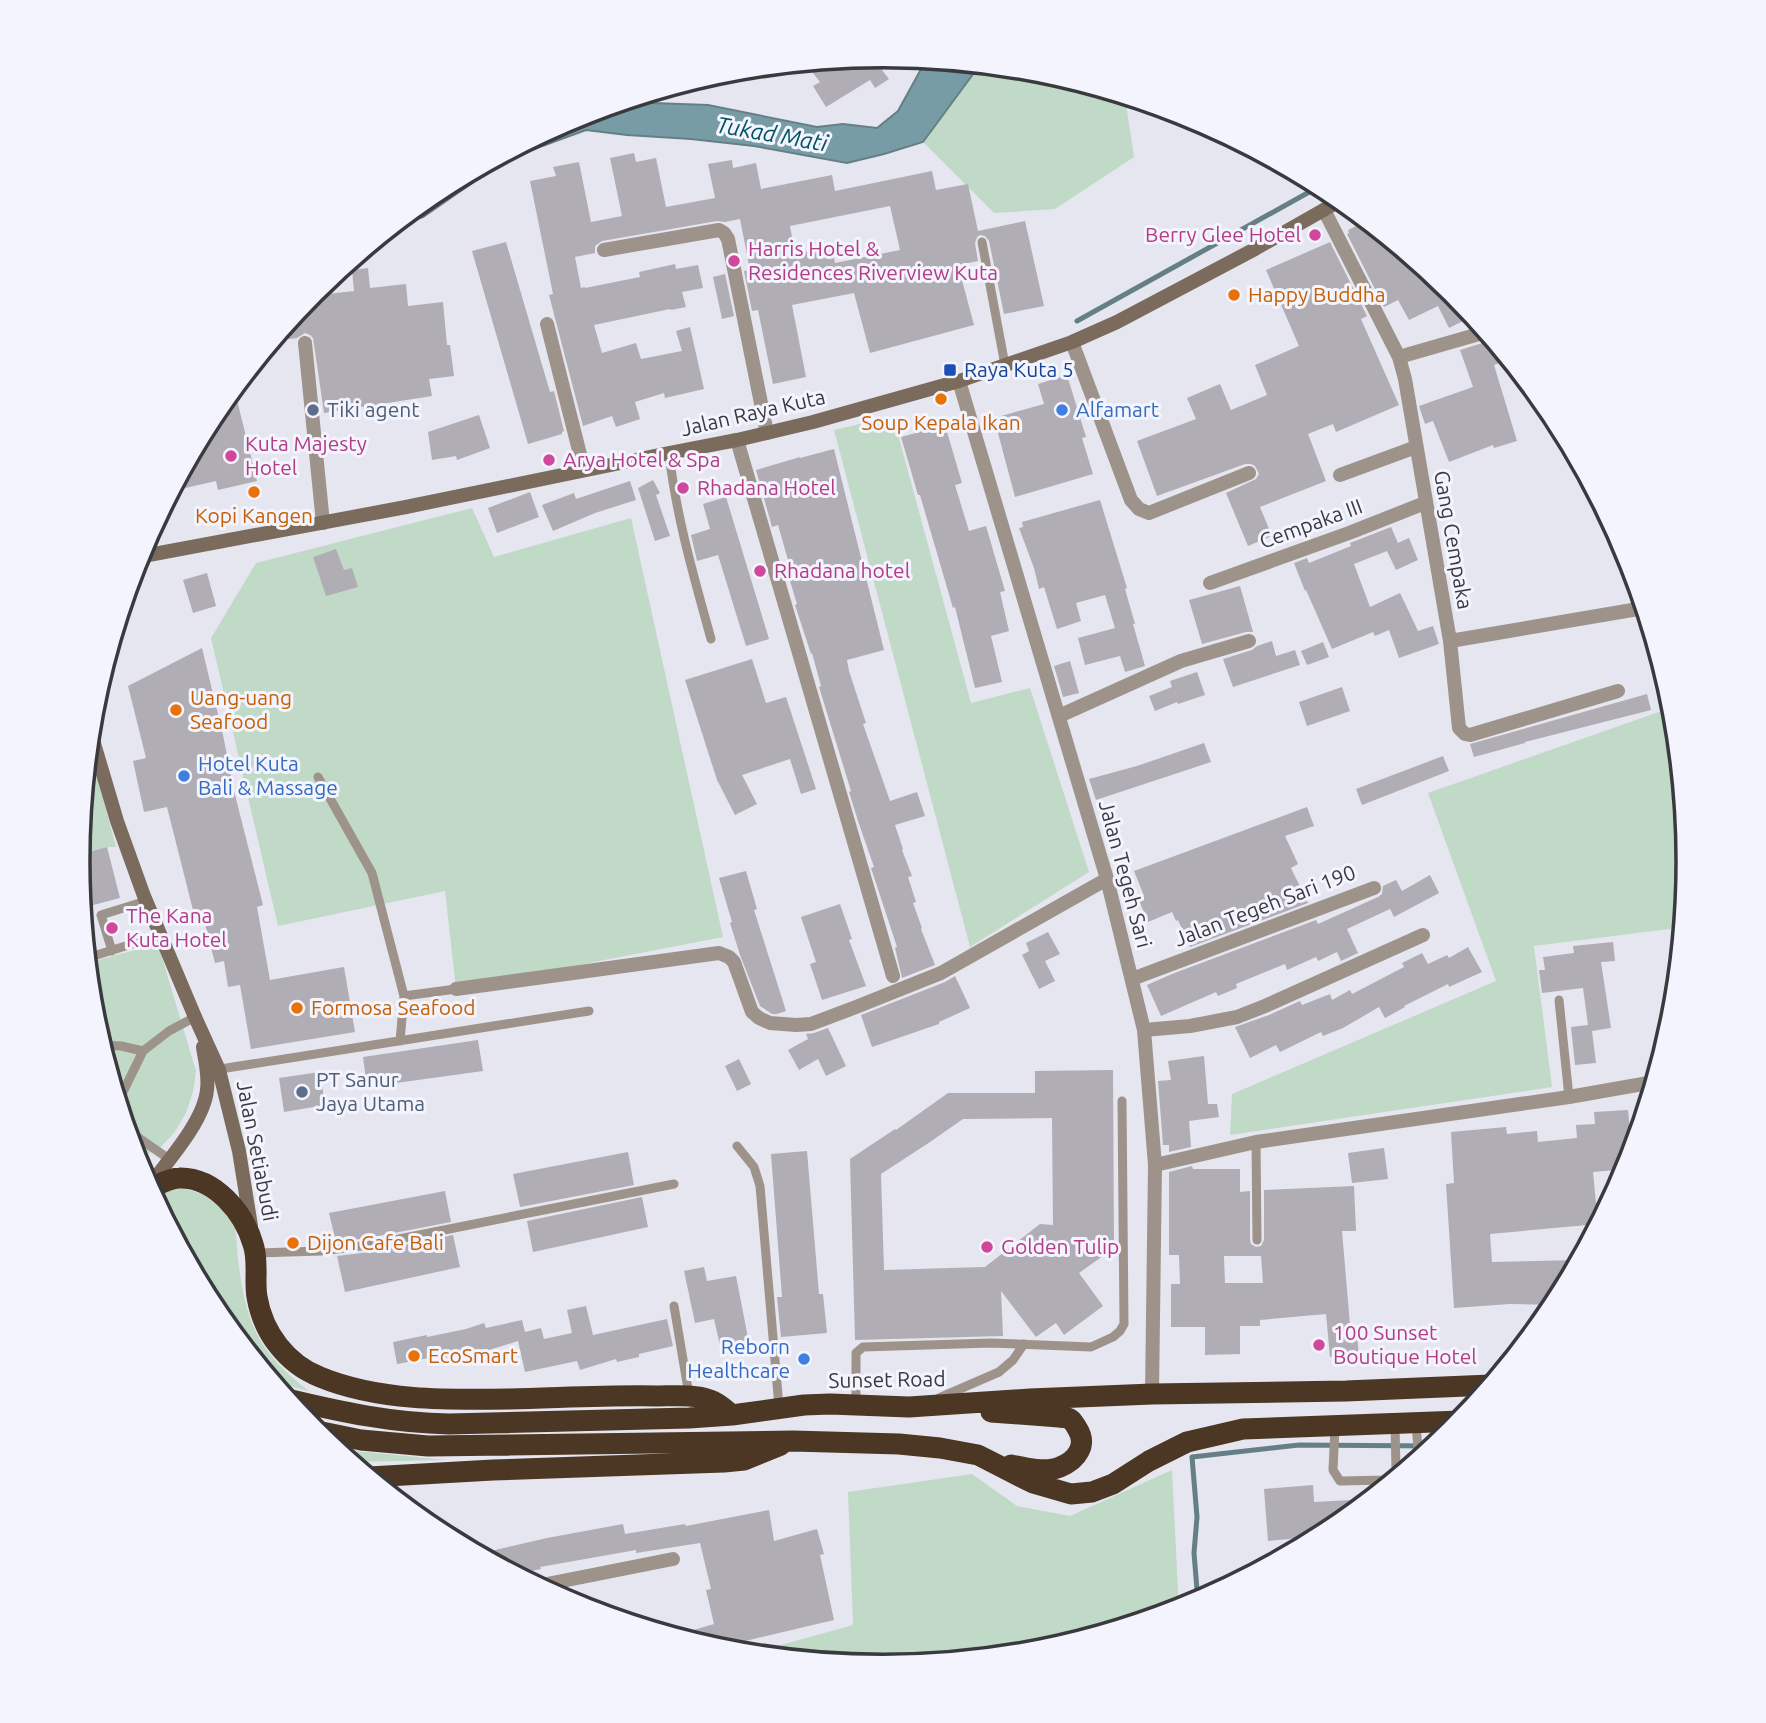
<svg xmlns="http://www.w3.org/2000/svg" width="1766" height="1723" viewBox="0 0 1766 1723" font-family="Ubuntu,sans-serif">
	<rect width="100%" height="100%" fill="#e6e6f0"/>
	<path fill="#c0dac7" d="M 979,66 L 1041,72 L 1125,97 L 1134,157 L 1055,209 L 994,213 L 923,142 Z
		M 893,416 L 971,703 L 1030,688 L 1089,872 L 970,947 L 834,430 Z
		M 472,508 L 494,557 L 631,518 L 723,937 L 456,989 L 445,891 L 278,926 L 211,638 L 256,563 Z
		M 1673,707 L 1688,862 L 1680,945 L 1677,928 L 1534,946 L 1552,1087 L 1230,1135 L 1232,1094 L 1496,981 L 1428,793 Z
		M 89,747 L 116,847 L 107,847 L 78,855 Z
		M 158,944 L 196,1071 L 193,1092 L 186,1113 L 174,1133 L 157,1151 L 135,1156 L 93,1018 L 87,963 Z
		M 177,1187 C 193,1191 213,1195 225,1208 C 238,1221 236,1242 238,1259 C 246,1323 257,1351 309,1391 L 273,1382 L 213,1309 L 154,1199 L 165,1188 Z
		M 333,1447 L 346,1450 L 446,1460 L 351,1462 Z
		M 1172,1470 L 1179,1610 L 1040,1652 L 883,1667 L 748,1654 L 853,1625 L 848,1492 L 972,1474 L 1017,1506 L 1070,1516 Z"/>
	<path fill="#789ca5" stroke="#657f86" stroke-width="2" d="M 926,60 L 979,66 L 923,142 L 884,154 L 847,163 L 754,146 L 691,139 L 627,135 L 586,130 L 507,159 L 423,217 L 392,227 L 436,192 L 575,117 L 625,102 L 708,105 L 817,127 L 843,124 L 877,128 L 898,111 Z"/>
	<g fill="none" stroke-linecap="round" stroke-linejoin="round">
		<path stroke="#657f86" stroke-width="5" d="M 1077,321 L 1320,186
			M 1198,1602 L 1194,1553 L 1197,1517 L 1192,1457 L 1299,1445 L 1434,1446"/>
	</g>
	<path fill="#b0adb5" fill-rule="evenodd" d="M 883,56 L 901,58 L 882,70 L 889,79 L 875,88 L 870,80 L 826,107 L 813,86 L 820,82 L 806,64 Z
		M 634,153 L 636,162 L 656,158 L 666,207 L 715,198 L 708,164 L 732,160 L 733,168 L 756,163 L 761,189 L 832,175 L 835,191 L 932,171 L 936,190 L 968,184 L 978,231 L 1025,221 L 1044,306 L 1004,314 L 989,241 L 985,236 L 980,235 L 977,237 L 975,243 L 978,261 L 958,265 L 974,325 L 870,353 L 854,293 L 792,305 L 806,377 L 773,384 L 758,310 L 752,311 L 744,271 L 750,270 L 740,219 L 725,222 L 717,221 L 602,241 L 595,246 L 595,253 L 575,257 L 581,288 L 585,287 L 585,288 L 640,277 L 639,272 L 675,264 L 676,269 L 698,265 L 703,288 L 682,292 L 686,307 L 671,310 L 670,309 L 594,325 L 602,353 L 636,343 L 641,359 L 682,351 L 676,331 L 690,327 L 704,389 L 665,398 L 664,393 L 635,402 L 640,419 L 616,427 L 612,416 L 583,426 L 549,295 L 553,294 L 530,181 L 556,176 L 553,167 L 579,162 L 591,222 L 622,216 L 610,158 ZM 890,206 L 900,250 L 835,263 L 832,246 L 795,254 L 790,226 Z
		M 1366,221 L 1453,292 L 1467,319 L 1449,328 L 1438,306 L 1409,320 L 1398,300 L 1384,307 L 1347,234 L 1349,233 L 1348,230 Z
		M 506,242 L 550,392 L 554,391 L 564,431 L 562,432 L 562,434 L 528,444 L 472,251 Z
		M 1330,242 L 1367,316 L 1361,319 L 1399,405 L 1336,432 L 1333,424 L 1308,434 L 1326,481 L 1260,507 L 1272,536 L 1248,546 L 1226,493 L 1256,479 L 1259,474 L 1255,466 L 1251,464 L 1245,464 L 1157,496 L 1137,441 L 1196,419 L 1187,398 L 1220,384 L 1231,410 L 1267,395 L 1255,365 L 1299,346 L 1266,270 Z
		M 368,268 L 370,288 L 406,284 L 408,306 L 443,302 L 447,345 L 450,345 L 454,376 L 429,379 L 432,396 L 324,413 L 313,338 L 310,335 L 305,333 L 297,338 L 274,341 L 312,293 L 326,292 L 327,294 L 354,291 L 352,270 Z
		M 725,274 L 734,316 L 722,319 L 713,277 Z
		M 1492,340 L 1508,360 L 1494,365 L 1517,441 L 1494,448 L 1493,445 L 1449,462 L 1433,421 L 1425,424 L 1419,406 L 1473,387 L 1460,350 Z
		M 1067,375 L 1086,437 L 1082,438 L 1093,474 L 1015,497 L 994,418 L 1044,404 L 1038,384 Z
		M 234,388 L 257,481 L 218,490 L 216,481 L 172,491 L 213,414 Z
		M 479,415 L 490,448 L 457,460 L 456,456 L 432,460 L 428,432 Z
		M 945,425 L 962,483 L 955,485 L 969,531 L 986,526 L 1005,591 L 1000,592 L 1009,631 L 991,636 L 1002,682 L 975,688 L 955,607 L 953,608 L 920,495 L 918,495 L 901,437 Z
		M 834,449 L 884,650 L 847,660 L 849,671 L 866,723 L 863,724 L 890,801 L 917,792 L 925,816 L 895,825 L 903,849 L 902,850 L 912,876 L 908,877 L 916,902 L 913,903 L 922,928 L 921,929 L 935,965 L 902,978 L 895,948 L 897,947 L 871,868 L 874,867 L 859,824 L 849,792 L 851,791 L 819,687 L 821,686 L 812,653 L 811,654 L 795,605 L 797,604 L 786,568 L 790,567 L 778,525 L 772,527 L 756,470 L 800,457 L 800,458 Z
		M 653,480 L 660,493 L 656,495 L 670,536 L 655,541 L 638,488 Z
		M 630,481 L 636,500 L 595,513 L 553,531 L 542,505 L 574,493 L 576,499 Z
		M 530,492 L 539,517 L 497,533 L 488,508 Z
		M 726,497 L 769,639 L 746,646 L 718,555 L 697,561 L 691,535 L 710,529 L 703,504 Z
		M 1100,500 L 1127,588 L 1125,589 L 1135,624 L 1133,624 L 1145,666 L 1125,672 L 1120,656 L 1085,665 L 1078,638 L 1115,628 L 1105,595 L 1076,603 L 1081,621 L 1057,629 L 1044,587 L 1039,589 L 1034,568 L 1019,528 L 1023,527 L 1022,522 Z
		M 1391,527 L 1398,543 L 1409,538 L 1418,560 L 1396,570 L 1387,551 L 1354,564 L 1370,607 L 1400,593 L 1418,631 L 1433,626 L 1439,644 L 1399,658 L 1389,630 L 1375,636 L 1373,632 L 1332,649 L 1306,590 L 1305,591 L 1294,563 L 1307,558 L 1309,563 L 1351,546 L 1350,543 Z
		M 336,549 L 344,570 L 352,568 L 358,587 L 326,596 L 313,557 Z
		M 207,573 L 216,606 L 193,613 L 183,580 Z
		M 1240,586 L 1253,632 L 1246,632 L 1202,644 L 1189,600 Z
		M 1272,641 L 1276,656 L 1295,650 L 1300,665 L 1233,687 L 1223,659 L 1252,650 L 1257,646 Z
		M 1323,642 L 1329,657 L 1307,665 L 1301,651 Z
		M 202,648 L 223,735 L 234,791 L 263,905 L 257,907 L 270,980 L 344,967 L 355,1032 L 251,1049 L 240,985 L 228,987 L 224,961 L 215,963 L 204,920 L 196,922 L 167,807 L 144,812 L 133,761 L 146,758 L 128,686 Z
		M 752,659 L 766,703 L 786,697 L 816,789 L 801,794 L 790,759 L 742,775 L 757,804 L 735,815 L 717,780 L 685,680 Z
		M 1070,661 L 1079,693 L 1063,697 L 1054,666 Z
		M 1197,672 L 1205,695 L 1178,704 L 1177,702 L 1155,711 L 1149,696 L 1172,687 L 1170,681 Z
		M 1342,687 L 1350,711 L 1307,726 L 1299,702 Z
		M 1647,694 L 1651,710 L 1525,742 L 1525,743 L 1474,757 L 1470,744 Z
		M 1204,743 L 1211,762 L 1096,800 L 1089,779 L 1137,766 Z
		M 1443,756 L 1449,771 L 1362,805 L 1356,789 Z
		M 1307,807 L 1314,826 L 1285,836 L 1298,864 L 1291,868 L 1308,903 L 1190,947 L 1178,920 L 1176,921 L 1172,912 L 1148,922 L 1138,898 L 1144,896 L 1134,871 Z
		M 107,847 L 120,898 L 82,908 L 78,855 Z
		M 746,871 L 757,909 L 754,910 L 786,1011 L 777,1014 L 772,1014 L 760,1006 L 740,955 L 730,923 L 732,922 L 719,878 Z
		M 1430,875 L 1439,893 L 1394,917 L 1390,909 L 1347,929 L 1358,953 L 1341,961 L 1337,952 L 1318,961 L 1316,957 L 1287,970 L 1285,964 L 1236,984 L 1237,988 L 1218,996 L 1216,992 L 1161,1016 L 1147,985 L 1172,974 L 1316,920 L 1318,924 L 1378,897 L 1382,894 L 1383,886 L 1396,880 L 1402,891 Z
		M 840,904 L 852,939 L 849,940 L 866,986 L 822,1000 L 810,964 L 816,962 L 801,917 Z
		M 1048,932 L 1060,954 L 1045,961 L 1055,981 L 1039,989 L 1022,955 L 1029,951 L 1026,943 Z
		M 1613,942 L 1615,961 L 1601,962 L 1611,1028 L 1592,1031 L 1596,1063 L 1575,1065 L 1571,1027 L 1588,1025 L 1583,988 L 1542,993 L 1539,970 L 1545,970 L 1543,957 L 1574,953 L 1573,946 Z
		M 1468,947 L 1482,972 L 1449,987 L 1448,984 L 1404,1006 L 1405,1007 L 1385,1018 L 1379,1007 L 1343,1028 L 1323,1036 L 1321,1032 L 1280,1052 L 1276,1045 L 1250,1058 L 1235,1027 L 1269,1015 L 1300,1001 L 1302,1005 L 1330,994 L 1332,1000 L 1350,990 L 1352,994 L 1404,967 L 1402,963 L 1422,953 L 1428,964 L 1447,955 L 1449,958 Z
		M 955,976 L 970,1008 L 939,1022 L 939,1024 L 872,1047 L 861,1015 L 945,982 Z
		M 828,1028 L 846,1066 L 826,1076 L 818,1059 L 799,1070 L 788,1050 L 808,1039 L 806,1034 L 814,1033 Z
		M 478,1040 L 483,1071 L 367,1087 L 363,1057 Z
		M 1204,1056 L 1208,1104 L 1217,1104 L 1219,1117 L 1189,1121 L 1191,1147 L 1169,1152 L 1169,1145 L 1163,1145 L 1158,1081 L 1171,1080 L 1168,1061 Z
		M 739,1059 L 751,1084 L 737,1091 L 725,1066 Z
		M 1113,1070 L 1114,1248 L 1079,1273 L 1103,1306 L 1064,1335 L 1056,1323 L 1036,1337 L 1001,1291 L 1003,1336 L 855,1340 L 850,1159 L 895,1129 L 896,1130 L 948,1093 L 1035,1093 L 1035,1071 ZM 1052,1118 L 1053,1225 L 1040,1224 L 985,1267 L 884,1270 L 881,1174 L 927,1144 L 963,1119 Z
		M 320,1072 L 325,1105 L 284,1112 L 279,1078 Z
		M 1628,1110 L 1632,1153 L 1627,1169 L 1593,1172 L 1596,1203 L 1609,1203 L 1598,1224 L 1490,1234 L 1492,1262 L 1579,1260 L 1555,1305 L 1510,1304 L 1454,1308 L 1446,1184 L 1454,1183 L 1451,1132 L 1506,1127 L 1507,1134 L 1537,1131 L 1538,1142 L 1577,1138 L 1576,1125 L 1595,1124 L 1594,1112 Z
		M 1384,1148 L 1388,1179 L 1352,1183 L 1348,1153 Z
		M 807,1151 L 819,1294 L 823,1294 L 827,1333 L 781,1337 L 777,1297 L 782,1297 L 771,1154 Z
		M 628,1152 L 634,1185 L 520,1207 L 513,1174 Z
		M 1192,1166 L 1193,1169 L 1240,1169 L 1240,1192 L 1250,1191 L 1250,1240 L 1251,1244 L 1256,1247 L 1261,1246 L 1264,1240 L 1264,1190 L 1354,1186 L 1356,1231 L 1342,1231 L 1351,1337 L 1357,1336 L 1359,1355 L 1330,1357 L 1326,1314 L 1260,1320 L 1260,1326 L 1240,1326 L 1240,1354 L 1205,1355 L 1205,1327 L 1171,1327 L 1171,1284 L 1180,1284 L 1179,1255 L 1169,1255 L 1169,1172 ZM 1224,1256 L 1261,1256 L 1263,1283 L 1225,1283 Z
		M 445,1191 L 451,1222 L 368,1238 L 336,1242 L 329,1213 Z
		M 642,1197 L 648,1227 L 533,1252 L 527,1221 Z
		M 453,1235 L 460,1267 L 345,1292 L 337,1256 L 370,1252 Z
		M 704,1267 L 707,1281 L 736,1276 L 749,1343 L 721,1350 L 714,1319 L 695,1323 L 684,1271 Z
		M 586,1306 L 593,1335 L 667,1319 L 673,1346 L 639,1354 L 639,1357 L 617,1362 L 616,1359 L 580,1370 L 577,1361 L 525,1372 L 518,1341 L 470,1356 L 469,1353 L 440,1359 L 439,1356 L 397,1364 L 393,1342 L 427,1335 L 427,1337 L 466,1329 L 484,1323 L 486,1328 L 522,1320 L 525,1332 L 541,1328 L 544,1339 L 572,1333 L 567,1310 Z
		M 1313,1485 L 1314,1502 L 1370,1499 L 1330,1531 L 1321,1536 L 1268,1541 L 1264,1489 Z
		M 769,1510 L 774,1541 L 817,1529 L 824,1554 L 820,1555 L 834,1620 L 716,1648 L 673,1636 L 714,1624 L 706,1590 L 711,1589 L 700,1543 L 636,1553 L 636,1550 L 540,1567 L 541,1569 L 516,1574 L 478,1554 L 547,1538 L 623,1524 L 625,1534 L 685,1524 L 686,1526 Z"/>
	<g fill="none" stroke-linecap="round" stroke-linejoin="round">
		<path stroke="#9e938a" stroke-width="9" d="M 982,242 L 1005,365
			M 669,453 C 676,516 694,577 711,639
			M 318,777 L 372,873 L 404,996
			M 112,951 L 101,915 L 146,901
			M 87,958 L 161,935
			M 1559,1000 L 1569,1097
			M 400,1041 L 404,996 L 456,989
			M 101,1045 L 121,1046 L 143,1051
			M 214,1070 L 589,1011
			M 1256,1142 L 1257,1240
			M 737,1146 L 754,1167 L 760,1186 L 779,1407
			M 169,1159 L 136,1136 L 125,1117 L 122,1094 L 143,1051 L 169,1031 L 195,1017
			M 257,1253 L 321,1251 L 369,1245 L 674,1184
			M 674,1306 L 689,1395
			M 939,1398 L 999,1372 L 1013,1360 L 1024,1344
			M 856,1404 L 856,1353 L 863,1347 L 991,1343 L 1091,1347 L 1113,1337 L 1120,1331 L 1124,1324 L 1122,1101
			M 1416,1424 L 1418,1449 L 1422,1456
			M 1335,1427 L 1333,1470 L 1340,1481 L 1387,1480 L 1395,1475 L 1396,1471 L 1395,1424"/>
		<path stroke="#9e938a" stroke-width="14" d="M 1324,210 L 1399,357 L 1405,379 L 1450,641 L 1459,728 L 1465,734 L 1470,735 L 1618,691
			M 604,250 L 719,230 L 724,233 L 728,239 L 767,433
			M 547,324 L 584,470
			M 1072,342 L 1131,500 L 1139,509 L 1149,513 L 1249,473
			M 305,343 L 323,523
			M 1399,357 L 1486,332
			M 959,381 L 1107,879 L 1144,1030 L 1155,1165 L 1152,1394
			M 737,440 L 893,976
			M 1340,475 L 1416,447
			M 1210,583 L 1349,533 L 1425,503
			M 1450,641 L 1644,608
			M 1059,716 L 1181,661 L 1249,641
			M 1132,979 L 1374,888
			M 456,989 L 719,953 L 729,957 L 734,962 L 752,1012 L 759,1018 L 770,1023 L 796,1025 L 811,1024 L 856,1007 L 941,973 L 1107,879
			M 1144,1030 L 1190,1026 L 1237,1017 L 1265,1006 L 1423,935
			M 1155,1165 L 1256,1142 L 1569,1097 L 1654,1082
			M 537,1586 L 673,1559"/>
		<path stroke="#7b6b5d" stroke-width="14" d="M 138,557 L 406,507 L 669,453 L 737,440 L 813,422 L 959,381 L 1072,342 L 1117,322 L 1255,249 L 1341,200
			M 90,730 L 117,821 L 144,896 L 195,1017 L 219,1070 L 239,1151 L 251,1226
			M 149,1186 C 168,1161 204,1121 207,1090 C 209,1075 205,1061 203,1047"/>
		<path stroke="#4c3624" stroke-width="21" d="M 149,1189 C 158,1185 169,1178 179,1178 C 215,1177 244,1213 253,1244 C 259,1261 254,1280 257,1297 C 263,1333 287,1364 320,1377 C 378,1401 447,1400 509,1399 C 558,1398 608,1395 657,1396 C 674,1396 694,1394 710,1400 C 719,1403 725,1409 732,1415
			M 287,1399 C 341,1412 393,1423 449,1424 L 689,1418 L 732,1415 L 804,1405 L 830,1404 L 909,1407 L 1030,1399 L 1152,1394 L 1346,1391 L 1491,1385
			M 991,1412 L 1059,1417 C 1063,1418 1067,1417 1070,1419 C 1072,1420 1076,1426 1077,1428 C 1088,1445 1077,1460 1060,1467 C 1046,1473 1025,1468 1011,1465
			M 312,1430 L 361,1440 L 428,1446 L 793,1441 L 899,1444 L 940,1448 L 978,1455 L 1033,1483 L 1071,1494 L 1092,1492 L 1113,1484 L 1149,1461 L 1187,1442 L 1243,1429 L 1461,1421
			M 369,1477 L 493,1470 L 724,1462 L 744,1460 L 781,1445"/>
	</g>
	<g fill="#d1479c" stroke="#f3f4fd" stroke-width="2.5">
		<circle cx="1315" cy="235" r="7"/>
		<circle cx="734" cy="261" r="7"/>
		<circle cx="231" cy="456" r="7"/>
		<circle cx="549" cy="460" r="7"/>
		<circle cx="683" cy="488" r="7"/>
		<circle cx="760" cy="571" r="7"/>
		<circle cx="112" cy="928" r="7"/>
		<circle cx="987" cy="1247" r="7"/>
		<circle cx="1319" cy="1345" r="7"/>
	</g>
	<g fill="#e8710a" stroke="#f3f4fd" stroke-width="2.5">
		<circle cx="1234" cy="295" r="7"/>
		<circle cx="941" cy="399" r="7"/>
		<circle cx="254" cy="492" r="7"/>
		<circle cx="176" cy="710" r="7"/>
		<circle cx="297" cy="1008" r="7"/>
		<circle cx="293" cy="1243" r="7"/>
		<circle cx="414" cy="1356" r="7"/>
	</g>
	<rect fill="#1a4fb4" stroke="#f3f4fd" stroke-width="2.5" x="943" y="363" width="14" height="14" rx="3.5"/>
	<g fill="#5c6f8a" stroke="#f3f4fd" stroke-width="2.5">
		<circle cx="313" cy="410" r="7"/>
		<circle cx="302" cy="1092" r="7"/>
	</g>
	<g fill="#3f7fe0" stroke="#f3f4fd" stroke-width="2.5">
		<circle cx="1062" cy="410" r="7"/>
		<circle cx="184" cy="776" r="7"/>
		<circle cx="804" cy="1359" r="7"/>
	</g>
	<g text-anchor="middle" stroke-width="6" stroke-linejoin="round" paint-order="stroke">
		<g font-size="21" fill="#b23c85" stroke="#f3f4fd" text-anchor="start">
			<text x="1301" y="242" text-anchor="end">Berry Glee Hotel</text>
			<text x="748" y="256">Harris Hotel &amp;<tspan x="748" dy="24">Residences Riverview Kuta</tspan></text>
			<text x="245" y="451">Kuta Majesty<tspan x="245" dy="24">Hotel</tspan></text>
			<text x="563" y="467">Arya Hotel &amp; Spa</text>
			<text x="697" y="495">Rhadana Hotel</text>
			<text x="774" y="578">Rhadana hotel</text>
			<text x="126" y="923">The Kana<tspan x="126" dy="24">Kuta Hotel</tspan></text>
			<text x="1001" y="1254">Golden Tulip</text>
			<text x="1333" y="1340">100 Sunset<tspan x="1333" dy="24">Boutique Hotel</tspan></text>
		</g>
		<g font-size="21" fill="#c56008" stroke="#f3f4fd" text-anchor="start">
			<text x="1248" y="302">Happy Buddha</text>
			<text x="941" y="430" text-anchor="middle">Soup Kepala Ikan</text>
			<text x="254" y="523" text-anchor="middle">Kopi Kangen</text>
			<text x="190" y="705">Uang-uang<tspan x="190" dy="24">Seafood</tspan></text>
			<text x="311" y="1015">Formosa Seafood</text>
			<text x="307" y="1250">Dijon Cafe Bali</text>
			<text x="428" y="1363">EcoSmart</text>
		</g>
		<g font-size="21" fill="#164399" stroke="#f3f4fd" text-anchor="start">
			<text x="964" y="377">Raya Kuta 5</text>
		</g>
		<g font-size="21" fill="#4e5e75" stroke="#f3f4fd" text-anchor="start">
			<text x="327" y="417">Tiki agent</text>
			<text x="316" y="1087">PT Sanur<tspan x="316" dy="24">Jaya Utama</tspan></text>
		</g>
		<g font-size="21" fill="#366cbe" stroke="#f3f4fd" text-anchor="start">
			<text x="1076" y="417">Alfamart</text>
			<text x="198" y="771">Hotel Kuta<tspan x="198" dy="24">Bali &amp; Massage</tspan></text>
			<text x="790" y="1354" text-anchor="end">Reborn<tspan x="790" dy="24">Healthcare</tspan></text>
		</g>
		<g font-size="21" fill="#3a3a3e" stroke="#f3f4fd">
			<text transform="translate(753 413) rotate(-13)" y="7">Jalan Raya Kuta</text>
			<text transform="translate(1311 524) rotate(-20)" y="7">Cempaka III</text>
			<text transform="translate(1453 540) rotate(80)" y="7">Gang Cempaka</text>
			<text transform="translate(1125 874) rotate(75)" y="7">Jalan Tegeh Sari</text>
			<text transform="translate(1265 906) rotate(-21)" y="7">Jalan Tegeh Sari 190</text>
			<text transform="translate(257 1151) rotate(79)" y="7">Jalan Setiabudi</text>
			<text transform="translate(887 1380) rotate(-1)" y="7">Sunset Road</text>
		</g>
		<g font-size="23" font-style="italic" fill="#005362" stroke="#f3f4fd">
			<text transform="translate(772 134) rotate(10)" y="8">Tukad Mati</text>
		</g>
	</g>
	<path d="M0 0H1766V1723H0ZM90 861a793 793 0 1 1 1586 0a793 793 0 1 1-1586 0Z" fill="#f3f4fd" fill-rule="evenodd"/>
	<path fill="none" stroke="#3a3a3e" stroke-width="3.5" d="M90 861a793 793 0 1 1 1586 0a793 793 0 1 1-1586 0Z"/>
</svg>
